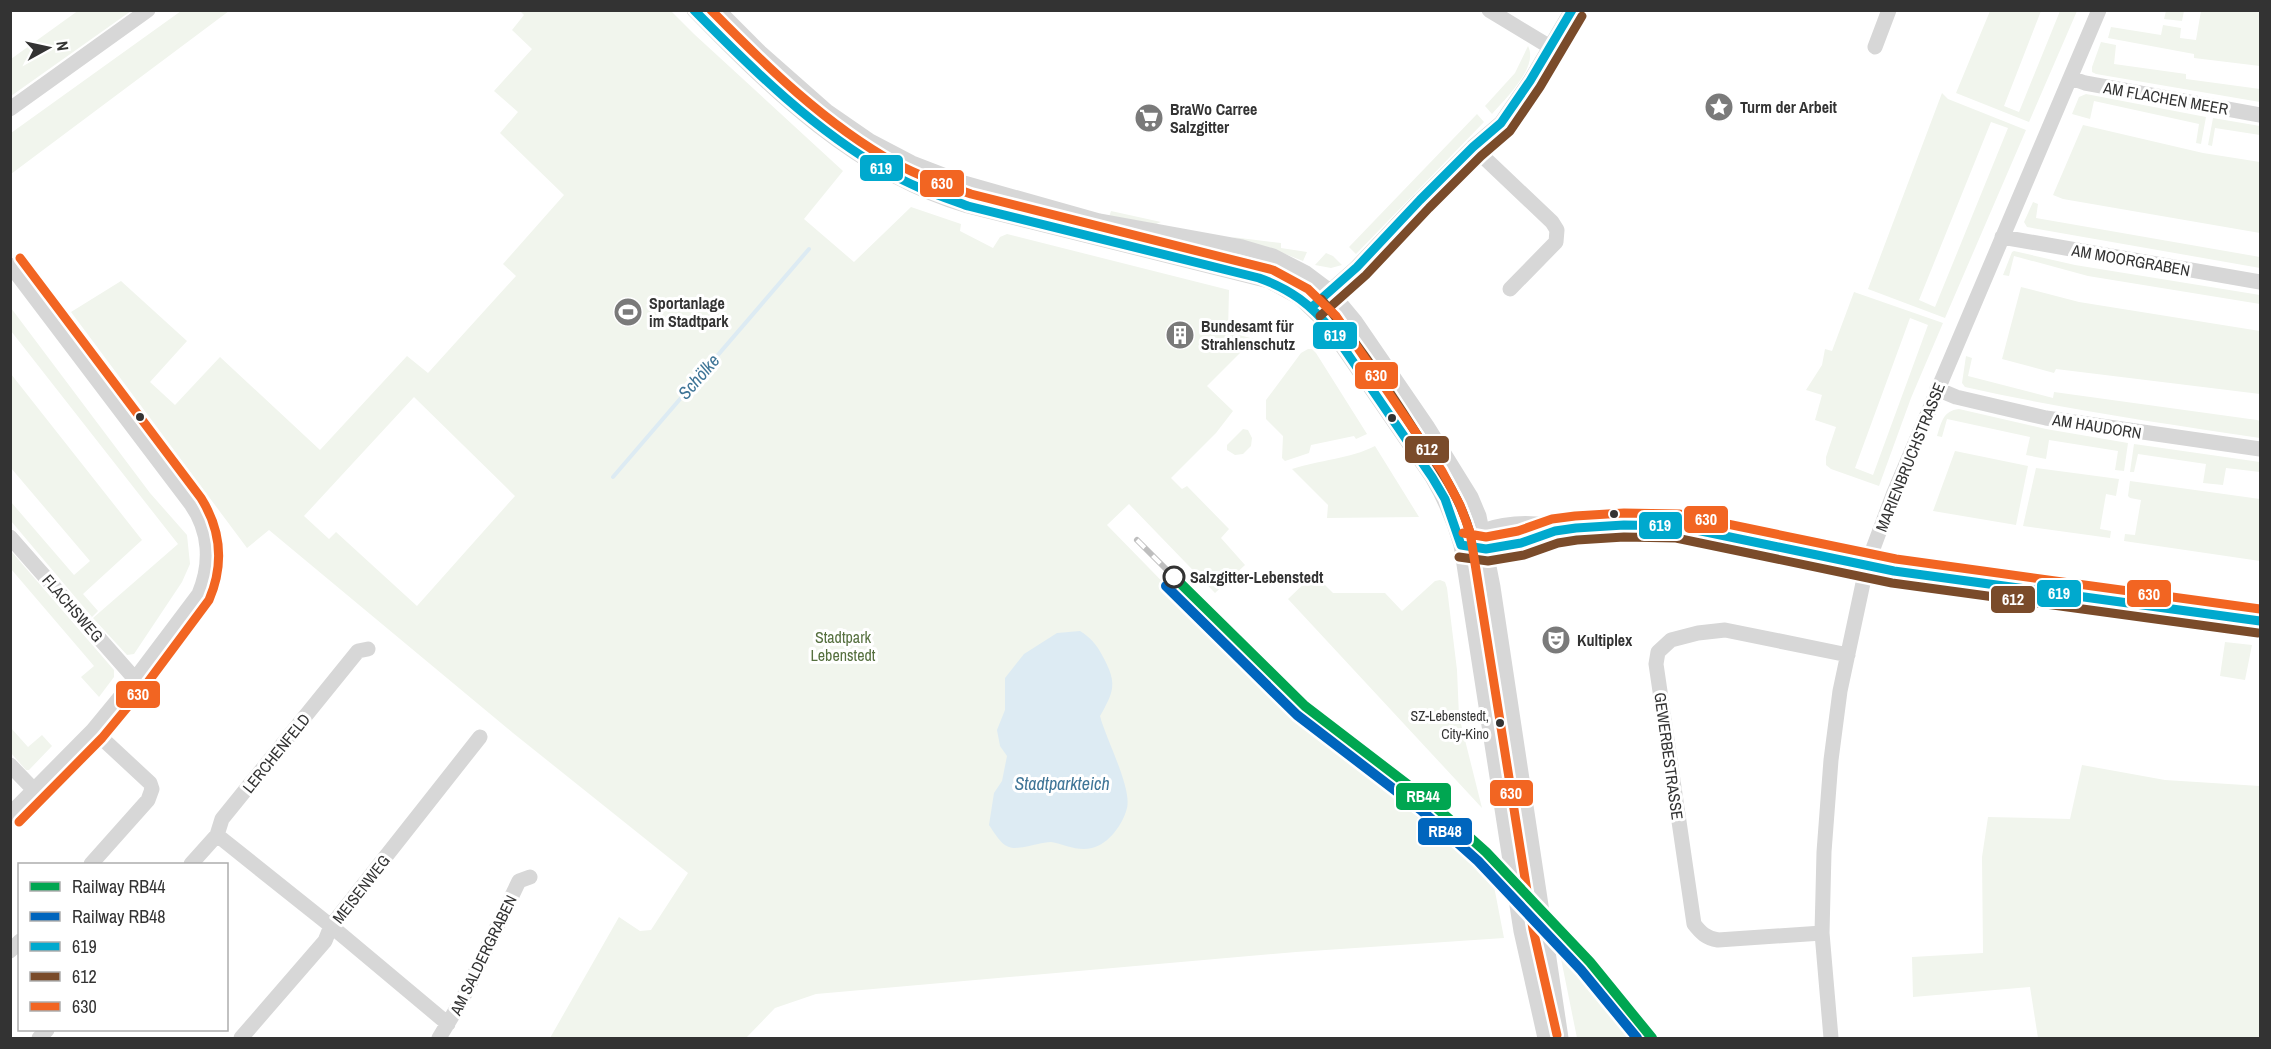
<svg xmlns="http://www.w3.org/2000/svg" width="2271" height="1049" viewBox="0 0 2271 1049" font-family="'Archivo Narrow',sans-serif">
	<rect width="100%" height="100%" fill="#fff"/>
	<path fill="#f1f5ed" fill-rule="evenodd" d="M 79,10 L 131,11 L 11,96 L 11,59 Z
		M 181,11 L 229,11 L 11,174 L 11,133 Z
		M 520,11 L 671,11 L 694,34 L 843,171 L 804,219 L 854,262 L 911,207 L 961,224 L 960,231 L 993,248 L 1000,237 L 1007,234 L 1229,290 L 1228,332 L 1254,339 L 1207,386 L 1233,411 L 1216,433 L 1171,478 L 1182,489 L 1187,486 L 1229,529 L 1221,538 L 1245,565 L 1215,593 L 1129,504 L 1107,525 L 1277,699 L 1348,760 L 1425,818 L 1493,881 L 1504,938 L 1296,952 L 816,994 L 775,1008 L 746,1038 L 550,1038 L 619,917 L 640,931 L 651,930 L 688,873 L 513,733 L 269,530 L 247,548 L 71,312 L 121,281 L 187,341 L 150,382 L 175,405 L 220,357 L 320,450 L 407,356 L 428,373 L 516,276 L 503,264 L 564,195 L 500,133 L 518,112 L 494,91 L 532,49 L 512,30 L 524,15 ZM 414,397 L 515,496 L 417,606 L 336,532 L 329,539 L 304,516 Z
		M 1990,11 L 2041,11 L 2004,106 L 2019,112 L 2060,11 L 2077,11 L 2029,122 L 1956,93 Z
		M 2166,11 L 2184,11 L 2182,21 L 2164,19 Z
		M 2201,11 L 2260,11 L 2260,66 L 2194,58 L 2194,54 L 2108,38 L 2111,27 L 2161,35 L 2163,25 L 2181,28 L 2180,38 L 2196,40 Z
		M 2101,42 L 2116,45 L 2114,64 L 2186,74 L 2186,79 L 2260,89 L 2260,102 L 2096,74 L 2092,72 L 2092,67 Z
		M 1528,46 C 1539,67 1506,98 1492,114 L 1485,106 L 1515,73 Z
		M 1942,93 L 1948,99 L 2026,130 L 1945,318 L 1868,289 ZM 1991,122 L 2008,128 L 1935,307 L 1919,300 Z
		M 2086,94 L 2206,117 L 2201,144 L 2196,143 L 2199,124 L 2094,101 L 2090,119 L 2072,114 L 2079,97 Z
		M 1477,114 L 1484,122 L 1356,254 L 1349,247 Z
		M 2213,118 L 2260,126 L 2260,135 L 2215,128 L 2212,146 L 2208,145 Z
		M 2083,125 L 2203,153 L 2260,162 L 2260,233 L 2063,199 L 2053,195 Z
		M 989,198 L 1114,231 L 1258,257 L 1294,273 L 1290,279 L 1262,268 L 1150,241 L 1100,232 L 987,204 Z
		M 2033,202 L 2038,204 L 2036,218 L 2260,257 L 2260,268 L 2027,227 L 2024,222 Z
		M 1111,211 L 1161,222 L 1151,226 L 1109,217 Z
		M 1232,237 L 1281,243 L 1281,248 L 1307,252 L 1303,261 L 1270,248 Z
		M 2014,251 L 2075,265 L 2260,295 L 2260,304 L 2088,276 L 2014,256 L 2009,276 L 2003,275 L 2012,252 Z
		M 1326,253 L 1333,256 L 1342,265 L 1331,268 L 1315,265 Z
		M 2021,287 L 2079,302 L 2260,331 L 2260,394 L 2056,369 L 2054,373 L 2002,359 Z
		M 1854,292 L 1943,323 L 1911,398 L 1879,486 L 1831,469 L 1826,465 L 1826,457 L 1836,427 L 1815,420 L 1822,395 L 1806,390 L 1822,365 L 1825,349 L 1832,351 ZM 1910,318 L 1928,325 L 1873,475 L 1855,468 Z
		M 11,308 L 150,493 L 187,535 L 190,564 L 182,582 L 134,654 L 127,655 L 93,618 L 178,544 L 11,331 Z
		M 1308,349 L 1312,349 L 1316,353 L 1367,434 L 1356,439 L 1354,436 L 1311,445 L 1309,453 L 1285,461 L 1282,458 L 1283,436 L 1266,419 L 1266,400 L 1301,353 Z
		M 1966,356 L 1972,358 L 1968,376 L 2053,398 L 2054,392 L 2257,420 L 2260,421 L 2260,438 C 2161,423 2063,409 1965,387 L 1962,383 Z
		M 11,374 L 142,540 L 83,594 L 98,611 L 92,617 L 11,521 L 11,502 L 74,575 L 90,561 L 11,468 Z
		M 1959,409 L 2046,429 L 2128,443 L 2124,471 L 2115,470 L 2118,451 L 2049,440 L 2046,459 L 2026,455 L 2030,437 L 1947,419 L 1942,437 L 1937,436 C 1942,421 1943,411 1959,409 Z
		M 1243,429 L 1248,430 L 1252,438 L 1251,446 L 1243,454 L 1235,455 L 1227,450 L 1227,445 Z
		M 2134,444 L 2260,462 L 2260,472 L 2226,468 L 2223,485 L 2203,483 L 2206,464 L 2138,454 L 2134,472 L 2130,472 Z
		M 1375,446 L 1419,517 L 1327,518 L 1328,505 L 1292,469 C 1319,460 1350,459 1375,446 Z
		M 1955,451 L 2028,466 L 2016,525 L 1933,511 Z
		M 2036,468 L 2119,479 L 2116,496 L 2106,494 L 2100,529 L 2111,531 L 2110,538 L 2023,526 Z
		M 2130,481 L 2260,499 L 2260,561 L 2124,541 L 2125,534 L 2135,535 L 2141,500 L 2130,498 L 2128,496 Z
		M 11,551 L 114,670 L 114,677 L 99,697 L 81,677 L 94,666 L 11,569 Z
		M 1314,574 L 1333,593 L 1385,593 L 1402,611 L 1435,581 L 1440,580 L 1445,582 L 1447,588 L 1457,670 L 1459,716 L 1482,808 L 1288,599 Z
		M 2225,642 L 2252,645 L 2245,680 L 2220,676 Z
		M 11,728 L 28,747 L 42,735 L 52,746 L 29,770 L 26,770 L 11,753 Z
		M 2082,765 L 2165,780 L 2260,786 L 2260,1038 L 2038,1038 L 2030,987 L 1913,997 L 1912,957 L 1983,953 L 1982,857 L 1988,817 L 2070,819 Z
		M 1558,944 L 1615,1006 L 1640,1038 L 1577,1038 Z"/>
	<path fill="#ddebf3" d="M 1080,631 C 1091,638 1096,644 1102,655 C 1117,682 1115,690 1100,716 C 1106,739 1132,788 1127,808 C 1123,824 1109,844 1092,848 C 1078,852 1064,844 1051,842 C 1047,842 1042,843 1038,844 C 1008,851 1006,851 989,825 L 994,793 L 1002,781 L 1007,756 L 1000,746 L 997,730 L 1005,710 L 1005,678 L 1024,654 L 1057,633 Z"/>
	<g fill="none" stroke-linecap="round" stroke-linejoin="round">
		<path stroke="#ddebf3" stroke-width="4" d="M 613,477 L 809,249"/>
		<path stroke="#d7d7d7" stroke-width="15" d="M 694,10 C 773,91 857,174 968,206 L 1269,281 L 1300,298 L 1326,323 L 1432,477 C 1445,499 1454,520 1461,545 L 1521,931 L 1545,1038
			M 718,10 L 760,52 L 828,112 L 870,141 L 912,163 L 964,183 L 1099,221 L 1242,247 L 1273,256 L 1306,273 L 1330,291 L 1355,321 L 1427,426 L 1471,497 L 1479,516 L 1493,587 L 1561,1038
			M 1489,10 L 1550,47
			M 1875,47 L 1889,10
			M 2071,78 L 2085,83 L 2260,115
			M 10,109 L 148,10
			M 1473,147 L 1552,222 L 1557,230 L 1556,242 L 1510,289
			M 2002,237 L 2260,282
			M 10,265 L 191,504 C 210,531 212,563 199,594 L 135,679 L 93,730 L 10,814
			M 1312,307 L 1357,267 L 1420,200 L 1473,147 L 1501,123 L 1530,81 L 1572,10
			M 1937,389 L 1956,397 L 2046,418 L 2260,449
			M 1474,536 C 1488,526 1518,522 1536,524 C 1542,525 1549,529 1555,531
			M 10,537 L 135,679
			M 1461,545 L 1486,549 L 1521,543 L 1555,531 L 1576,528 L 1624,525 L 1677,526 L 1702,530 L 1835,560 L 1894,571 L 2260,621
			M 10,765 L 34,790
			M 217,835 L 331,926 L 448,1024
			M 91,864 L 148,800 L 152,789 L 150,783 L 93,730
			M 191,864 L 217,835 L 222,819 L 358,651 L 368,649
			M 1822,933 L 1718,940 C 1706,938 1701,933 1694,924 L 1656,664 L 1658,652 L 1671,640 L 1698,633 L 1725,630 L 1848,655
			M 10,951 L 20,941
			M 39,1038 L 47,1030
			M 241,1038 L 325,941 L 331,926 L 480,737
			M 439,1038 L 463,998 L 519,881 L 530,877
			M 1831,1038 L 1822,933 L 1824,852 L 1831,760 L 1840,691 L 1863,583 L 1874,546 L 1893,495 L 2099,10"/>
		<g stroke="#bebebe" stroke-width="6">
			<path id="rail" d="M 1137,540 L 1174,577"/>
		</g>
		<use href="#rail" stroke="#fff" stroke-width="4" stroke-dasharray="11" stroke-linecap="butt"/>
		<g stroke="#fff" stroke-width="14">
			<path id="bus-1" d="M 694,10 C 754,71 814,130 888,172 C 913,187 941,196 968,206 L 1259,278 C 1290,289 1312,305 1332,331 L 1432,477 L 1445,499 L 1461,545
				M 1312,307 L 1357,267 L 1420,200 L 1473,147 L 1501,123 L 1530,81 L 1572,10
				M 1461,545 L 1486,549 L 1521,543 L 1555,531 L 1576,528 L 1624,525 L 1677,526 L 1894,571 L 2260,621"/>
		</g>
		<g stroke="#fff" stroke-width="14">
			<path id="bus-2" d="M 1321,299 C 1356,341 1387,387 1416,433 C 1437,465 1460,496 1470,533
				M 1320,316 L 1366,275 L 1429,208 L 1481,156 L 1510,131 L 1540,87 L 1582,16
				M 1459,557 L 1488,561 L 1524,555 L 1558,543 L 1577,540 L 1624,537 L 1676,538 L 1892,583 L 2258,633"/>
		</g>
		<g stroke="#fff" stroke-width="14">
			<path id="bus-3" d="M 711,10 C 767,67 825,124 895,163 C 919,176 945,185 971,194 L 1273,270 L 1308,289 L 1336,316 L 1442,471 L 1460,505 L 1470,532 L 1533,929 L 1557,1035
				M 1463,533 L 1486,537 L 1518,531 L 1552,519 L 1575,516 L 1624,513 L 1679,514 L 1896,559 L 2260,609
				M 19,822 L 102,738 L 145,686 L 209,600 C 224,565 221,530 201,498 L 20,258"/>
		</g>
		<use href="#bus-1" stroke="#00a9ce" stroke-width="9"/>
		<use href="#bus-2" stroke="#7a4b2a" stroke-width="9"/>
		<use href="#bus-3" stroke="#f26522" stroke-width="9"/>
		<g stroke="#fff" stroke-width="15">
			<path id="rail-1" d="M 1174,577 L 1305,706 L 1429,801 L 1486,852 L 1590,962 L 1652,1038"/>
		</g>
		<g stroke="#fff" stroke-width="15">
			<path id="rail-2" d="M 1166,586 L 1297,715 L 1421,810 L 1478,861 L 1581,970 L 1637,1038"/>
		</g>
		<use href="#rail-1" stroke="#00a651" stroke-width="10"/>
		<use href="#rail-2" stroke="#0065bd" stroke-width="10"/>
	</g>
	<defs>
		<g id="sight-disc" transform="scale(1.5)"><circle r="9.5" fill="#7a7a7a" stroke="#fff"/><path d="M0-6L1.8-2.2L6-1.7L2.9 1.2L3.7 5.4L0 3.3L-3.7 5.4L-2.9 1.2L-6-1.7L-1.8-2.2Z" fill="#fff"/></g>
		<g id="supermarket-disc" transform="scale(1.5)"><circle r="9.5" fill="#7a7a7a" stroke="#fff"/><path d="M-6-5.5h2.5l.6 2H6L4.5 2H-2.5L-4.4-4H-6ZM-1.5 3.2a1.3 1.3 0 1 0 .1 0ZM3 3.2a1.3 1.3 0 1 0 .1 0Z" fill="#fff"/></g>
		<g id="stadium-disc" transform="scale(1.5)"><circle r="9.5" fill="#7a7a7a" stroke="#fff"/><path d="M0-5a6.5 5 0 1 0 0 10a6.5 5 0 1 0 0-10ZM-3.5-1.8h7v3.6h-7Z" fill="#fff"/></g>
		<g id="building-disc" transform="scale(1.5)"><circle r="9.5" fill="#7a7a7a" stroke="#fff"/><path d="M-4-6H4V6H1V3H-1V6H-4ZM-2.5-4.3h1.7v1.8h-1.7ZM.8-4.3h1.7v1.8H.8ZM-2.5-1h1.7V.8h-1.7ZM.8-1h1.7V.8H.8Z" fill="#fff"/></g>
		<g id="theatre-disc" transform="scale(1.5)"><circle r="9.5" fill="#7a7a7a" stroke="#fff"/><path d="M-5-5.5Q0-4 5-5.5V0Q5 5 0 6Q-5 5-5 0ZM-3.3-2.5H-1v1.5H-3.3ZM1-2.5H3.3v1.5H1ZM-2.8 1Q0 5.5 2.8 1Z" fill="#fff"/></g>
	</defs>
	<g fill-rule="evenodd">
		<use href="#sight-disc" x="1719" y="107"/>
		<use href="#supermarket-disc" x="1149" y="118"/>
		<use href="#stadium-disc" x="628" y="312"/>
		<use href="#building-disc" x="1180" y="335"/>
		<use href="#theatre-disc" x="1556" y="640"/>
	</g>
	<g fill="#333" stroke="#fff" stroke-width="2">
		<circle cx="140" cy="417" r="5"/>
		<circle cx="1392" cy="418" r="5"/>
		<circle cx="1614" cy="514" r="5"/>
		<circle cx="1500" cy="723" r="5"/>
	</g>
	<circle fill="#fff" stroke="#333" stroke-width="3" cx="1174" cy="577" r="10"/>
	<g text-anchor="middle" stroke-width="6" stroke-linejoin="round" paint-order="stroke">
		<g font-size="14" fill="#333" stroke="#fff" text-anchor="end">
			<text x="1489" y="721">SZ-Lebenstedt,<tspan x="1489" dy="18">City-Kino</tspan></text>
		</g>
		<g font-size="16" fill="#333" stroke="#fff">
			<text transform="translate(2166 98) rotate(10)" y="6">AM FLACHEN MEER</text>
			<text transform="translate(2131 260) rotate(10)" y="6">AM MOORGRABEN</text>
			<text transform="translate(2097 426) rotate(9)" y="6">AM HAUDORN</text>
			<text transform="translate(1910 457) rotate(-68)" y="6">MARIENBRUCHSTRASSE</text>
			<text transform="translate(73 608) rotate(49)" y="6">FLACHSWEG</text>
			<text transform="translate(276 753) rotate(-51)" y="6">LERCHENFELD</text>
			<text transform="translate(1669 756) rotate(82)" y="6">GEWERBESTRASSE</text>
			<text transform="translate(361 889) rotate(-52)" y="6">MEISENWEG</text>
			<text transform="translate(483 955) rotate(-64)" y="6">AM SALDERGRABEN</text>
		</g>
		<g font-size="16" font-weight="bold" fill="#333" stroke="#fff" text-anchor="start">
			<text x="1740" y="113">Turm der Arbeit</text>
			<text x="1170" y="115">BraWo Carree<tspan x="1170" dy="18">Salzgitter</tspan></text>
			<text x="649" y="309">Sportanlage<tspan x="649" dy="18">im Stadtpark</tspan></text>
			<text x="1201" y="332">Bundesamt für<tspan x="1201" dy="18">Strahlenschutz</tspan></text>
			<text x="1577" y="646">Kultiplex</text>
		</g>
		<g font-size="16" font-weight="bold" fill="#333" stroke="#fff" text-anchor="start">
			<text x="1190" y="583">Salzgitter-Lebenstedt</text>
		</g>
		<g font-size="16" fill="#56703f" stroke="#fff">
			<text x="843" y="643">Stadtpark<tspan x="843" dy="18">Lebenstedt</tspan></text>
		</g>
		<g font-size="18" font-style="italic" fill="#3f7597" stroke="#fff">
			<text transform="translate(699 377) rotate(-49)" y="6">Schölke</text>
			<text x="1062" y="790">Stadtparkteich</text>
		</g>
	</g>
	<g stroke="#fff" stroke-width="2">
		<rect x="859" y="154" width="45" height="28" rx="6" fill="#00a9ce"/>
		<rect x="919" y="169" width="46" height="29" rx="6" fill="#f26522"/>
		<rect x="1312" y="321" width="46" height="29" rx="6" fill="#00a9ce"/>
		<rect x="1354" y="361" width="45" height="29" rx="6" fill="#f26522"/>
		<rect x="1404" y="435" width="46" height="29" rx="6" fill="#7a4b2a"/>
		<rect x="1683" y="505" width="46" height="29" rx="6" fill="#f26522"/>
		<rect x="1638" y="511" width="45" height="29" rx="6" fill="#00a9ce"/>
		<rect x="2036" y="579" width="46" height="29" rx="6" fill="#00a9ce"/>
		<rect x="2126" y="579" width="46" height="29" rx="6" fill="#f26522"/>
		<rect x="1990" y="585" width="46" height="29" rx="6" fill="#7a4b2a"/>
		<rect x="115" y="680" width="46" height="29" rx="6" fill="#f26522"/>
		<rect x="1489" y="779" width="45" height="28" rx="6" fill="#f26522"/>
		<rect x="1395" y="782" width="57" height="29" rx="6" fill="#00a651"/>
		<rect x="1417" y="817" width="56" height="29" rx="6" fill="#0065bd"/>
	</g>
	<g font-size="16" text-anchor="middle" font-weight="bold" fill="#fff">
		<text x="881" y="174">619</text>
		<text x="942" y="189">630</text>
		<text x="1335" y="341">619</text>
		<text x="1376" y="381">630</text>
		<text x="1427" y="455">612</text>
		<text x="1706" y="525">630</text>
		<text x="1660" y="531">619</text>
		<text x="2059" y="599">619</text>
		<text x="2149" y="600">630</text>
		<text x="2013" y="605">612</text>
		<text x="138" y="700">630</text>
		<text x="1511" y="799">630</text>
		<text x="1423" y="802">RB44</text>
		<text x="1445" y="837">RB48</text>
	</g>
	<rect width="2271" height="1049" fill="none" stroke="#333333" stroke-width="24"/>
	<rect x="18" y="863" width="210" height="168" fill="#ffffff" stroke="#adadad" stroke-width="1.5"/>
	<rect x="30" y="882" width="30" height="9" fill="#00a651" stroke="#adadad" stroke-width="1.5"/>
	<text x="72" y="893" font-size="18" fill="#333333">Railway RB44</text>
	<rect x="30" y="912" width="30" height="9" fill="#0065bd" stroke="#adadad" stroke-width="1.5"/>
	<text x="72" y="923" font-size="18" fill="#333333">Railway RB48</text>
	<rect x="30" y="942" width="30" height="9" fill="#00a9ce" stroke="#adadad" stroke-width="1.5"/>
	<text x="72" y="953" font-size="18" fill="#333333">619</text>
	<rect x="30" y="972" width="30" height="9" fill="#7a4b2a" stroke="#adadad" stroke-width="1.5"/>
	<text x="72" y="983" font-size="18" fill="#333333">612</text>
	<rect x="30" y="1002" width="30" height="9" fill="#f26522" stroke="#adadad" stroke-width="1.5"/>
	<text x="72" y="1013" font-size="18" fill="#333333">630</text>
	<g transform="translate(48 48) rotate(82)" stroke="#ffffff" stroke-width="4.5" paint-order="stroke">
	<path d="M0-4.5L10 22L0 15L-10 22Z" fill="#333333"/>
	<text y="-9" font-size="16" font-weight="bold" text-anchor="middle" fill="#333333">N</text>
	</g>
</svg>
